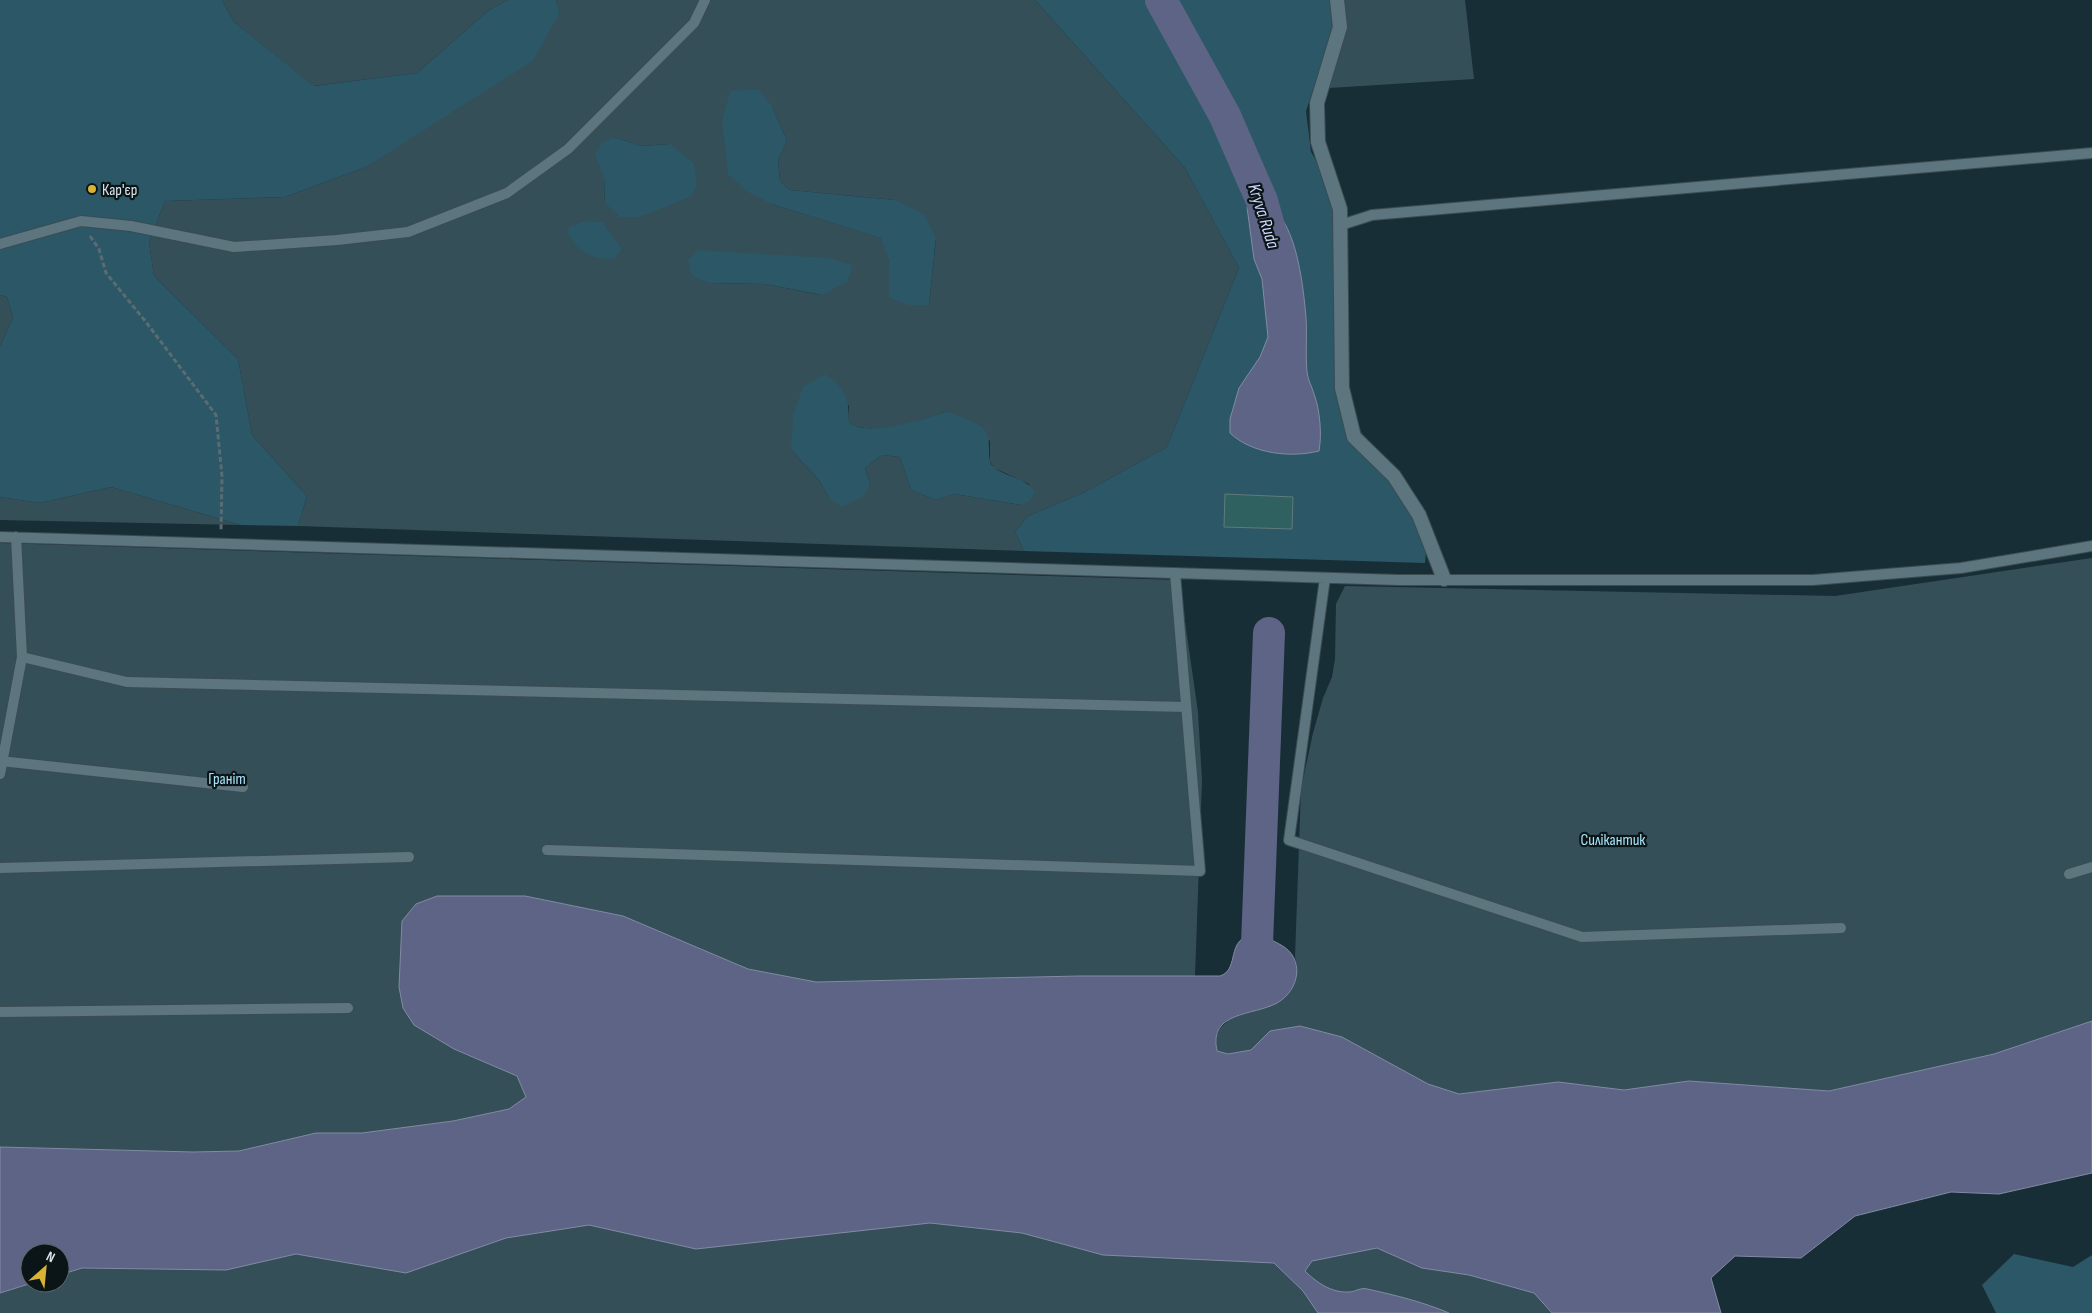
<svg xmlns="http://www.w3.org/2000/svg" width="2092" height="1313" viewBox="0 0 2092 1313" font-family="'Sofia Sans Condensed',sans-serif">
	<rect width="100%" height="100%" fill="#182e36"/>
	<path fill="#344f58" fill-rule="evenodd" d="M 222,0 L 508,0 L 489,10 L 417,73 L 313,86 L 234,22 Z
		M 556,0 L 1035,0 L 1185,168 L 1239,268 L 1167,447 L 1085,492 L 1028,516 L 1015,532 L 1024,551 L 298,526 L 307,496 L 252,435 L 238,359 L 154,276 L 149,242 L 165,201 L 285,197 L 366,167 L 560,12 ZM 772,106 L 787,141 L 778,161 L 780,181 L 790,190 L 895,200 L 936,239 L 929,305 L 889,298 L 889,262 L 882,238 L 771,204 ZM 614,137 L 641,146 L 670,144 L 605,203 L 604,178 ZM 699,250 L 821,295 L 765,284 L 711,283 ZM 849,405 L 849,422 C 866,438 928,420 947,411 L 990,441 L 990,461 L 994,468 L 1029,484 L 1021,505 L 954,494 L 936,500 L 911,490 L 900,457 L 882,455 L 865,468 L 870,484 L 829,498 L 819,480 L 791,450 Z
		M 1334,0 L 1465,0 L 1474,79 L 1313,89 L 1331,36 Z
		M 0,295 L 7,297 L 13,318 L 0,346 Z
		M 111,487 L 241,525 L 0,520 L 0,497 L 40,503 Z
		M 0,543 L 1179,580 L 1198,712 L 1202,780 L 1195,976 L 1079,976 L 816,982 L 748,969 L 623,916 L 525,896 L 454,1049 L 517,1076 L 526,1097 L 509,1109 L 453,1121 L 362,1133 L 316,1133 L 239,1151 L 193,1152 L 0,1147 Z
		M 2092,558 L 2092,1021 L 1994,1054 L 1829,1091 L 1689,1081 L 1624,1090 L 1558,1082 L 1459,1094 L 1428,1084 L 1342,1037 L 1300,1026 L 1270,1031 L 1251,1050 L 1228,1054 L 1217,1051 L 1215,1039 L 1220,1028 L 1233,1016 L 1254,1011 L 1297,967 L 1295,957 L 1301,789 L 1313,733 L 1323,698 L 1332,677 L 1335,659 L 1336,604 L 1345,586 L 1835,596 Z
		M 1449,1122 L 1676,1313 L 0,1313 L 0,1293 L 32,1283 L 60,1283 L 60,1275 L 82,1268 L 169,1269 L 189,1225 Z"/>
	<path fill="#2c5766" d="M 0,0 L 222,0 L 234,22 L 314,86 L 417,73 L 489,10 L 508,0 L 556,0 L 560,12 L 533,61 L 366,167 L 285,197 L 165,201 L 149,242 L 154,276 L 238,359 L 252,435 L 307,496 L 298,526 L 241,525 L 111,487 L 40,503 L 0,497 L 0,346 L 13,318 L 7,297 L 0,295 Z
		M 1035,0 L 1334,0 L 1335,9 L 1331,36 L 1306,111 L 1311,152 L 1338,195 L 1345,392 L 1360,430 L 1411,509 L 1427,543 L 1425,563 L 1024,551 L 1015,532 L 1028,516 L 1085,492 L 1167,447 L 1239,268 L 1185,168 Z
		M 758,89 L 772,106 L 787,141 L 778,161 L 780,181 L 790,190 L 895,200 L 924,214 L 936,238 L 929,305 L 909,305 L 889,298 L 889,262 L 881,238 L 771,204 L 746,191 L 728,174 L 722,121 L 730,91 Z
		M 614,137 L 641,146 L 670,144 L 694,163 L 697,186 L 690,197 L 639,217 L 620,217 L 605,203 L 604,178 L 595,154 L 602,143 Z
		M 585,221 L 602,222 L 622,249 L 615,258 C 594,262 577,252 568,233 L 569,227 Z
		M 698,250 L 829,258 L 853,265 L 847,282 L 822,295 L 765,284 L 711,283 L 697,279 L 691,273 L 688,260 Z
		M 825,374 C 845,387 849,398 849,422 C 865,438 928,419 947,411 C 958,416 974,421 983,428 C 995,438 983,460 995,468 C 1008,478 1025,477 1035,492 L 1030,501 L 1021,505 L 954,494 L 936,500 L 911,490 L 900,457 L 882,455 L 865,468 L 870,484 L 864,496 L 842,507 L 829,498 L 819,480 L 791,450 L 793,415 L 803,387 Z
		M 2014,1254 L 2073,1267 L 2092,1255 L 2092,1313 L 1996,1313 L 1982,1285 Z"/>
	<path fill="#5d6486" stroke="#828ba4" d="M 1252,201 C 1293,199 1302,277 1305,307 C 1308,329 1305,351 1307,372 C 1308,381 1312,386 1314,394 C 1320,410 1322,434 1319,451 C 1291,458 1252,454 1230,433 L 1230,419 L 1239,388 L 1260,357 L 1268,337 L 1262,279 L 1254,259 L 1247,207 Z
		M 437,896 L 525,896 L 623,916 L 748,969 L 816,982 L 1079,976 L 1220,976 C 1238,970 1228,946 1245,937 C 1257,931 1270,939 1281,945 C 1305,958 1300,990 1277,1003 C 1253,1016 1208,1011 1217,1051 L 1228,1054 L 1251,1050 L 1270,1031 L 1300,1026 L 1342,1037 L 1428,1084 L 1459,1094 L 1558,1082 L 1624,1090 L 1689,1081 L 1829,1091 L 1994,1054 L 2092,1021 L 2092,1173 L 1999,1194 L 1951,1192 L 1855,1216 L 1801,1258 L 1735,1256 L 1711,1278 L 1721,1313 L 1552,1313 L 1534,1293 L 1469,1275 L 1422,1268 L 1377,1248 L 1312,1261 L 1305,1271 C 1316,1282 1331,1293 1349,1292 C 1355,1292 1361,1287 1367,1289 C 1395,1295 1423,1302 1449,1313 L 1318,1313 L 1303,1291 L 1274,1263 L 1103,1255 L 1022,1233 L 930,1223 L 696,1249 L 589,1225 L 506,1238 L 406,1273 L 296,1254 L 226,1270 L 82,1268 L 60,1275 L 60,1253 L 30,1253 L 30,1283 L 32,1283 L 0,1293 L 0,1147 L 193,1152 L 239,1151 L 316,1133 L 362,1133 L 453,1121 L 509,1109 L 526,1097 L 517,1076 L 454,1049 L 414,1025 L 403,1008 L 399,987 L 402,921 L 416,904 Z"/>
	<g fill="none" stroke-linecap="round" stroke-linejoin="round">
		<path stroke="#5d6486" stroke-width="32" d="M 1161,0 L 1225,116 L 1262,201 L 1274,244
			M 1257,944 L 1269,633"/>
	</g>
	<path fill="#2f6161" stroke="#607b7b" d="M 1225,494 L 1293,497 L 1292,529 L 1224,527 Z"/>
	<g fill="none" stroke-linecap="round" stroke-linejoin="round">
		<g stroke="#3a4c52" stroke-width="12">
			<path id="service" d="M 1341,225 L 1372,215 L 2092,153
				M 0,244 L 81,221 L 131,226 L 234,247 L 337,240 L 408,232 L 507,193 L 568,149 L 694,23 L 705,0
				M 0,537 L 1399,580 L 1813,580 L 1961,568 L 2092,546
				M 1325,578 L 1289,840 L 1582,937 L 1841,928
				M 22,657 L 127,682 L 1186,707
				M 0,761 L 243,787
				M 0,774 L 22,657 L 16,537
				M 547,850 L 1200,871 L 1175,573
				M 0,868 L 409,857
				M 2069,874 L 2092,867
				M 0,1012 L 348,1008"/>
		</g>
		<g stroke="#3a4c52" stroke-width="16">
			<path id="minor" d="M 1337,0 L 1340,27 L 1317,103 L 1318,142 L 1340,209 L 1342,388 L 1354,437 L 1394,476 L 1419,515 L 1444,579"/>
		</g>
		<path stroke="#596c73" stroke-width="3" stroke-dasharray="5 2.5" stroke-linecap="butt" d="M 90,236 L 99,249 L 106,273 L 146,322 L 216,415 L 222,476 L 221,530"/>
		<use href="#service" stroke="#5d757e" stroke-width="10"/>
		<use href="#minor" stroke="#5d757e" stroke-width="14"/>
	</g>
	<circle fill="#d9b334" stroke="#0b1518" stroke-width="2" cx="92" cy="189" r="5"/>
	<g text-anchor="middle" stroke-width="4.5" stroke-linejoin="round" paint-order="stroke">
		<g font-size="16" fill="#d8e5ea" stroke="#0b1518" text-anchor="start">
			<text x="102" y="195">Кар'єр</text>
		</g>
		<g font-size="16" fill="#a9e5fa" stroke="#0b1518">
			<text x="227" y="784">Граніт</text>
			<text x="1613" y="845">Силікантик</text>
		</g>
		<g font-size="18" font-style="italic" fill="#cdd6fa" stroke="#0b1518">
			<text transform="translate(1264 216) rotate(72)" y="6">Kryva Ruda</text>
		</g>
	</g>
	<g transform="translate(45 1268) rotate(27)"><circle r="24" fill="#0b1518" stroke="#5d686c"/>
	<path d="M0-4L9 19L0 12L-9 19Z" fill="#d9b334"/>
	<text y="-8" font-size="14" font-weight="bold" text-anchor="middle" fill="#d8e5ea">N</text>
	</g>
</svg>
